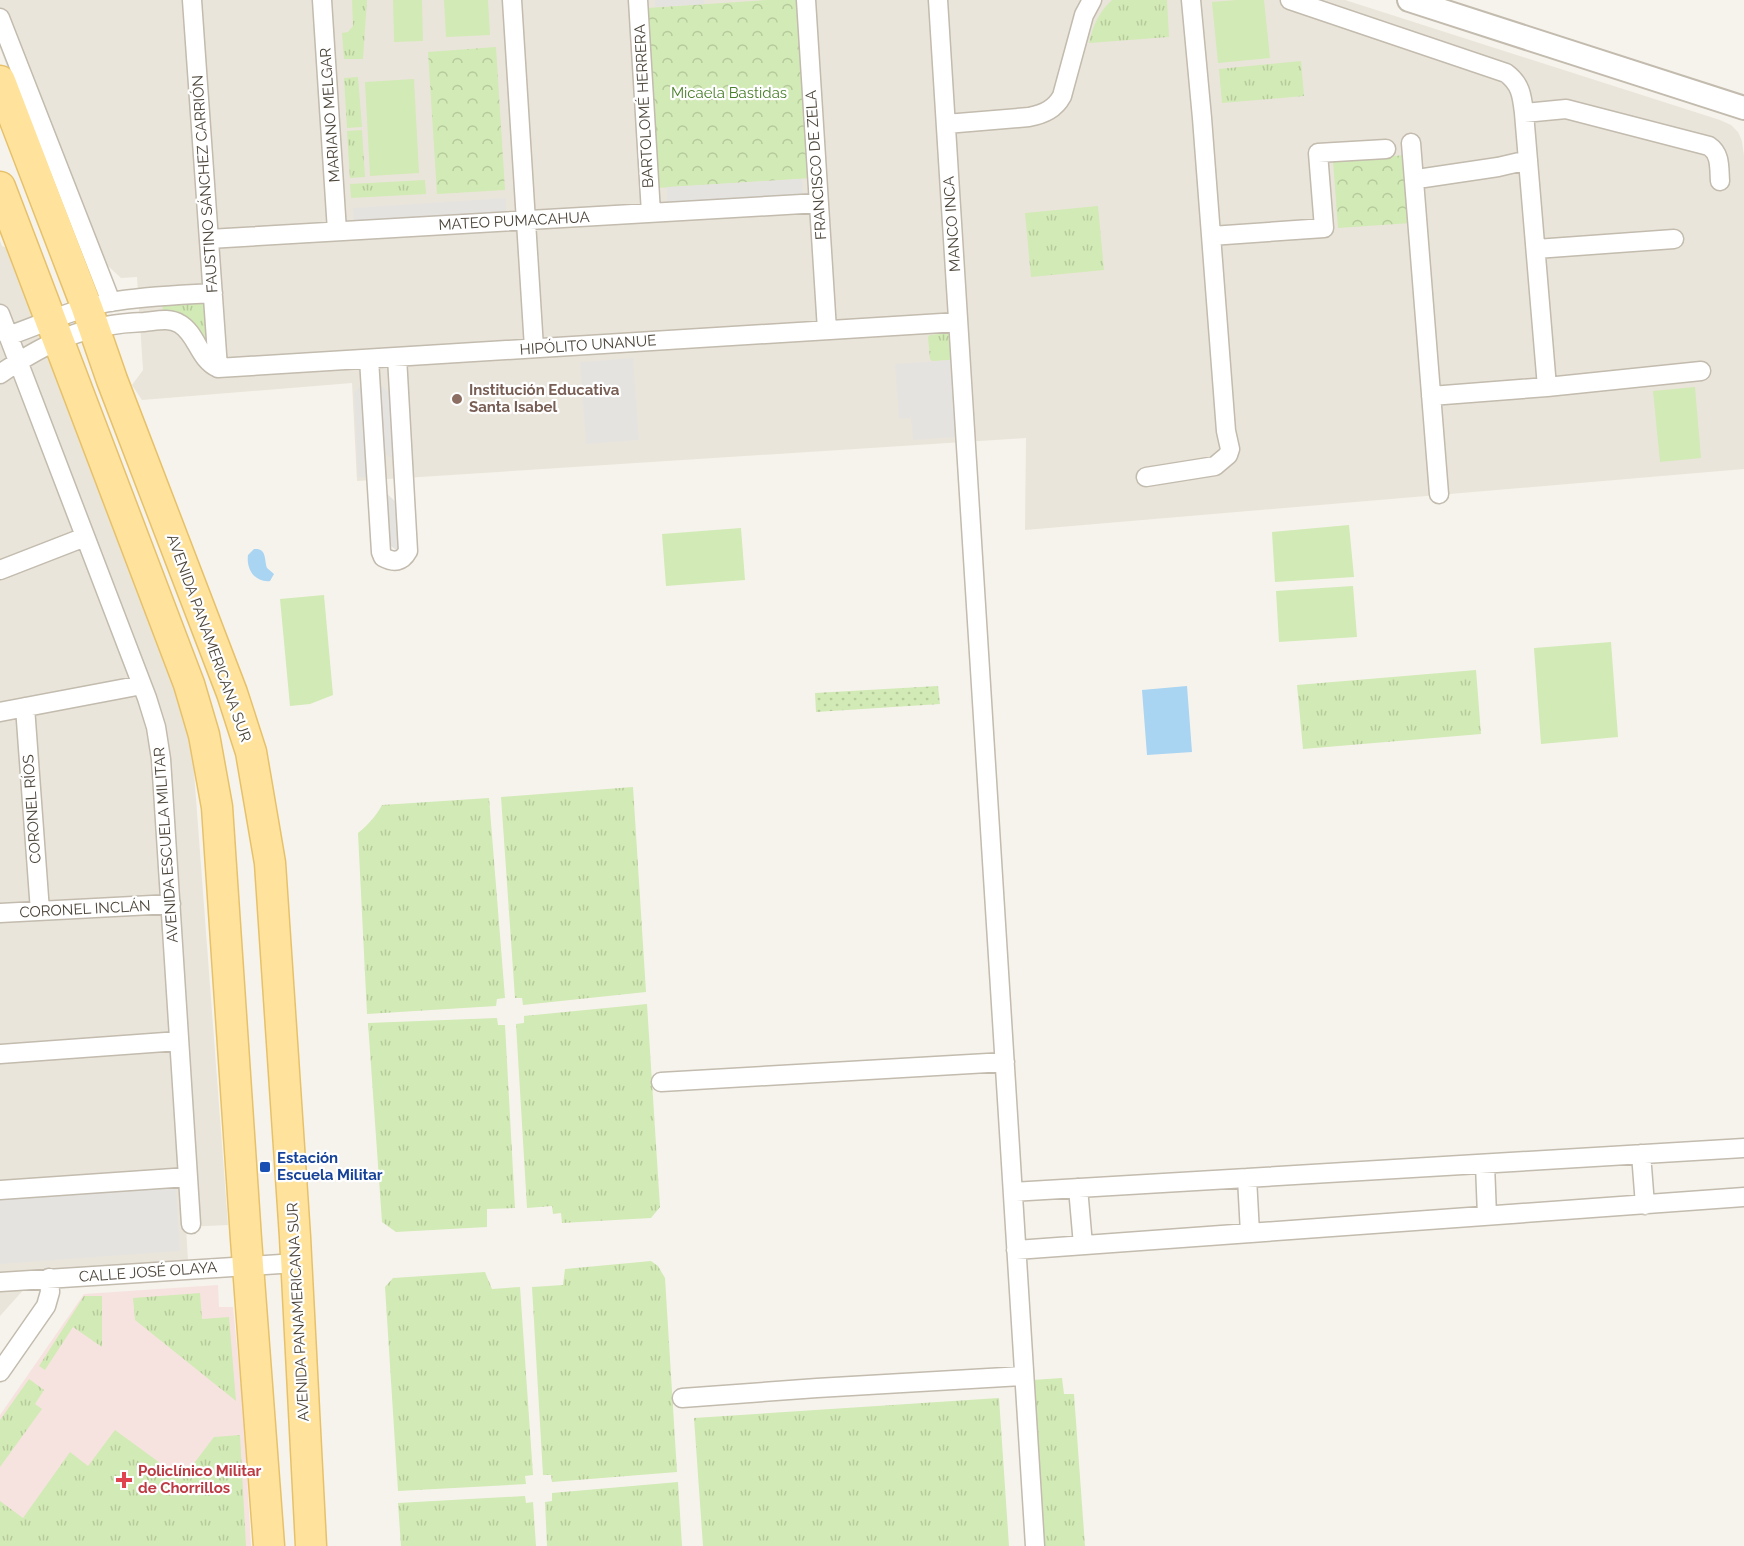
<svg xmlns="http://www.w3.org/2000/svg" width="1744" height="1546" viewBox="0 0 1744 1546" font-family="Raleway,sans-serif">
	<defs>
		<pattern id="grass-tufts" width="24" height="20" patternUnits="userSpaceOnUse" patternTransform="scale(1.5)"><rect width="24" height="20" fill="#d2eab5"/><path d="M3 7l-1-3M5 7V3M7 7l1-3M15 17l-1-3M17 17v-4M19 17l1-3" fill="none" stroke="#b6ca9c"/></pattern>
		<pattern id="park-crowns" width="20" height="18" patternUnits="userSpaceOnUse" patternTransform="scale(1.5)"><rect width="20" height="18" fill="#d2eab5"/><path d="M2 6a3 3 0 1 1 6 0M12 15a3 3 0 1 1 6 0" fill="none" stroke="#b6ca9c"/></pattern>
		<pattern id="garden-dots" width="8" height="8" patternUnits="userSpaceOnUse" patternTransform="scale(1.5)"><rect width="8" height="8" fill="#d2eab5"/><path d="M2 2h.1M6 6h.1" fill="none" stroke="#b6ca9c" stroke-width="1.8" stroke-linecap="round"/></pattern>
	</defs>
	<rect width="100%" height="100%" fill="#f6f3ec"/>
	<path fill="#eae5da" d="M 0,0 L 1345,0 L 1720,120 L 1731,125 L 1738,132 L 1742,141 L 1744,156 L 1744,469 L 1025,530 L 1026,438 L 357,481 L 352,383 L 142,400 L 132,385 L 143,370 L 137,277 L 121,278 L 108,266 L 86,272 L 0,48 Z
		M 0,241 L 2,246 L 15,251 L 180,683 L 193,759 L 228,1225 L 186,1227 L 189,1277 L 26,1287 L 0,1316 Z"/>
	<path fill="#f6e3e0" d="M 218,1285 L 219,1307 L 233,1307 L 243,1406 L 251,1546 L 0,1546 L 0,1415 L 84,1294 Z"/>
	<path fill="url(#grass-tufts)" d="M 352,0 L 367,0 L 363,59 L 344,59 L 342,33 L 348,32 L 353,26 Z
		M 1112,0 L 1167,0 L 1169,37 L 1089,43 C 1093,25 1099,12 1112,0 Z
		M 1301,61 L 1304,96 L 1222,103 L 1219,69 Z
		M 358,77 L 362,127 L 347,128 L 344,78 Z
		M 362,130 L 365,177 L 350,178 L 347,131 Z
		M 425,180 L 426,194 L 351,198 L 350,184 Z
		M 1098,206 L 1104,270 L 1031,277 L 1025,213 Z
		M 200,302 L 204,304 L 205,308 L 207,342 L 198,329 L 163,313 L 162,304 Z
		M 949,333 L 952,335 L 953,357 L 951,360 L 932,361 L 930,359 L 928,337 L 930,335 Z
		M 1476,670 L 1481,734 L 1303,749 L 1297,685 Z
		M 633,787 L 646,992 L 523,1005 L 522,998 L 515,998 L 501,797 Z
		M 489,798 L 505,998 L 497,999 L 496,1006 L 367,1014 L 358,833 C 369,824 376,816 382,805 Z
		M 647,1004 L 660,1207 L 651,1218 L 562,1223 L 561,1213 L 553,1214 L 552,1206 L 527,1208 L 516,1024 L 524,1023 L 524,1016 Z
		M 497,1018 L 498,1025 L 505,1025 L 515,1208 L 487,1209 L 487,1227 L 396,1232 L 382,1222 L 368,1023 Z
		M 651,1261 L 658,1266 L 665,1278 L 677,1472 L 552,1482 L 551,1475 L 543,1475 L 532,1287 L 563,1285 L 565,1269 Z
		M 485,1272 L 492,1289 L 520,1287 L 533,1475 L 525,1476 L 526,1484 L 398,1491 L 385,1287 L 393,1278 Z
		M 200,1293 L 202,1319 L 229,1317 L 236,1401 L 135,1320 L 133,1298 Z
		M 84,1296 L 102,1296 L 102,1347 L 73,1327 L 45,1370 L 39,1366 Z
		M 1062,1378 L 1064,1394 L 1074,1394 L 1085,1546 L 1045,1546 L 1032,1380 Z
		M 29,1379 L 44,1390 L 35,1404 L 42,1409 L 0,1467 L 0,1420 Z
		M 999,1398 L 1009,1546 L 703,1546 L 694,1418 Z
		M 115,1430 L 182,1479 L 214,1437 L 240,1435 L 246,1546 L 0,1546 L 0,1501 L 23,1518 L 70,1452 L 88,1466 Z
		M 678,1482 L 682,1546 L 547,1546 L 545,1502 L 552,1501 L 552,1493 Z
		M 525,1496 L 526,1503 L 533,1502 L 536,1546 L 401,1546 L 398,1503 Z"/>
	<path fill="url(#park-crowns)" d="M 766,0 L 800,0 L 811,178 L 658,188 L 647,8 Z
		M 496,47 L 505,190 L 437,194 L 428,52 Z
		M 1406,155 L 1411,223 L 1338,228 L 1333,161 Z"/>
	<path fill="url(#garden-dots)" d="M 938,686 L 940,704 L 816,712 L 815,693 Z"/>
	<path fill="#d2eab5" d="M 393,0 L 422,0 L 423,41 L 394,42 Z
		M 444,0 L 488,0 L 490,35 L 446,37 Z
		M 1237,0 L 1264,0 L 1270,58 L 1218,63 L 1212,2 Z
		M 414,79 L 419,173 L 370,176 L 365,82 Z
		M 1695,387 L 1701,458 L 1660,462 L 1653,391 Z
		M 1349,525 L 1354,577 L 1275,582 L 1272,532 Z
		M 741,528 L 745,580 L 666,586 L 662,534 Z
		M 1353,586 L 1357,637 L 1279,642 L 1276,591 Z
		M 324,595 L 333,695 L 310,704 L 290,706 L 280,599 Z
		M 1611,642 L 1618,737 L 1541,744 L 1534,648 Z"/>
	<path fill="#e5e3e0" d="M 655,0 L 704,0 L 705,4 L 655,7 Z
		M 802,179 L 803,195 L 667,203 L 667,187 Z
		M 506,198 L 506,213 L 354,223 L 353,208 Z
		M 633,358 L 639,440 L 586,444 L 580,362 Z
		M 952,360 L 957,437 L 913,440 L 911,418 L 899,419 L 895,364 Z
		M 377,382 L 391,394 L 395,454 L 391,458 L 380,450 Z
		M 363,383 L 368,477 L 358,477 L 354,393 Z
		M 383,490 L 397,503 L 400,546 L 396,550 L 386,542 Z
		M 176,1188 L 180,1251 L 0,1264 L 0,1199 Z"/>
	<path fill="#a9d4f2" d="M 254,549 C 267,548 264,559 267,568 L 274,574 L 270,581 C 255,583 246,569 248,555 Z
		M 1187,686 L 1192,752 L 1147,755 L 1142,690 Z"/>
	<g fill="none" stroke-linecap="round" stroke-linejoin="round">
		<g stroke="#c2bbae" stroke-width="21">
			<path id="minor" d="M 192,0 L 218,368
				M 322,0 L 337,231
				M 512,0 L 534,348
				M 638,0 L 651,213
				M 806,0 L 827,330
				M 938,0 L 1035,1546
				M 1290,0 L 1506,73 C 1521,84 1522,96 1524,113 L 1566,109 L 1709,146 C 1721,154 1719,168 1720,181
				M 0,18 L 111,302
				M 1524,113 L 1547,387
				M 946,124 L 1029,117 C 1044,114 1055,109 1062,96 L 1084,15 L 1092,0
				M 1411,143 L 1439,494
				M 1424,178 L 1498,167 L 1528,160
				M 1211,236 L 1324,228 L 1318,153 L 1386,149
				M 209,239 L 819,203
				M 1536,249 L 1674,239
				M 0,314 L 147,698 L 156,727 L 161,759 L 191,1224
				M 8,336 C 42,324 76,308 110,302 C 144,296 179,295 213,293
				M 369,359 L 381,552 L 383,557 C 394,563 402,562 408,551 L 397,357
				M 218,368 L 958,322
				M 0,374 C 48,341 85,324 144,322 C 156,321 169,317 180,324 C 197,334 199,360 218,368
				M 1431,396 L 1547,387 L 1701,371
				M 1146,477 L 1215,466 L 1228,455 L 1230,449 L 1226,431 L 1202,118 L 1191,0
				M 0,570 L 85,537
				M 25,707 L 40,911
				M 0,712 L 142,685
				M 0,913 L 171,904
				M 0,1054 L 179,1041
				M 661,1082 L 1005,1062
				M 1641,1154 L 1645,1205
				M 1485,1164 L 1487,1216
				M 1247,1178 L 1250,1233
				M 1078,1188 L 1083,1245
				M 0,1190 L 188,1177
				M 1013,1192 L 1744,1148
				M 1016,1250 L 1744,1197
				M 0,1282 L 296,1263
				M 0,1372 L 46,1306 L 50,1292 L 49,1278
				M 682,1398 L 817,1388 L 1024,1376"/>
		</g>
		<g stroke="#c2bbae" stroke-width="26">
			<path id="tertiary" d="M 1409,0 L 1744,108"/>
		</g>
		<g stroke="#e6c16a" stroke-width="33">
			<path id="primary" d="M 0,81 L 87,308 L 112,380 L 232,693 L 251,752 L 270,863 L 295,1237 L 311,1546
				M 0,187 L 189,684 L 204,735 L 217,807 L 246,1239 L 269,1546"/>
		</g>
		<use href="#minor" stroke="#fff" stroke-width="18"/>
		<use href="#tertiary" stroke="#fff" stroke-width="22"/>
		<use href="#primary" stroke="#ffe39c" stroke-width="30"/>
	</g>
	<circle fill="#8d6e63" stroke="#fff" stroke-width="2" cx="457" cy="399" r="6"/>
	<rect fill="#1a4fb4" stroke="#fff" stroke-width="2" x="259" y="1161" width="12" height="12" rx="3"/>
	<path fill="#e0444e" stroke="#fff" stroke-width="2" d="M121 1471h6v6h6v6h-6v6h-6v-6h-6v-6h6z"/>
	<g text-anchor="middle" stroke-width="4.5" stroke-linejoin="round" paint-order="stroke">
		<g font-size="15" fill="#4a7f2a" stroke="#fff">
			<text x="729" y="98">Micaela Bastidas</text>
		</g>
		<g font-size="15" fill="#4b4439" stroke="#fff">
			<text transform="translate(644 106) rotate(-93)" y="5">BARTOLOMÉ HERRERA</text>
			<text transform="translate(330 115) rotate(-94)" y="5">MARIANO MELGAR</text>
			<text transform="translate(816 165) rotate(-94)" y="5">FRANCISCO DE ZELA</text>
			<text transform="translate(205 184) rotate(-94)" y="5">FAUSTINO SÁNCHEZ CARRIÓN</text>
			<text transform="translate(514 221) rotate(-3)" y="5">MATEO PUMACAHUA</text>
			<text transform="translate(952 224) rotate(-94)" y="5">MANCO INCA</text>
			<text transform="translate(588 345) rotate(-4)" y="5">HIPÓLITO UNANUE</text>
			<text transform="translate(209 638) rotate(70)" y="5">AVENIDA PANAMERICANA SUR</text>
			<text transform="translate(32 809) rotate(-94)" y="5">CORONEL RÍOS</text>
			<text transform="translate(166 845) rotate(-94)" y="5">AVENIDA ESCUELA MILITAR</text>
			<text transform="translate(85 909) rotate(-3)" y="5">CORONEL INCLÁN</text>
			<text transform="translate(148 1272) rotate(-4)" y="5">CALLE JOSÉ OLAYA</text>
			<text transform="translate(298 1312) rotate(-93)" y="5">AVENIDA PANAMERICANA SUR</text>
		</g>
		<g font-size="15" font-weight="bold" fill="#785e54" stroke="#fff" text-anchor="start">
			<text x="469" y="395">Institución Educativa<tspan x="469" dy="17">Santa Isabel</tspan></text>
		</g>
		<g font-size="15" font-weight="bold" fill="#164399" stroke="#fff" text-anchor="start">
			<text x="277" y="1163">Estación<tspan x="277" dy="17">Escuela Militar</tspan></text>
		</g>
		<g font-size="15" font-weight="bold" fill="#be3a42" stroke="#fff" text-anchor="start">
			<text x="138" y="1476">Policlínico Militar<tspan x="138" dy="17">de Chorrillos</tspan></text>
		</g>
	</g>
</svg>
